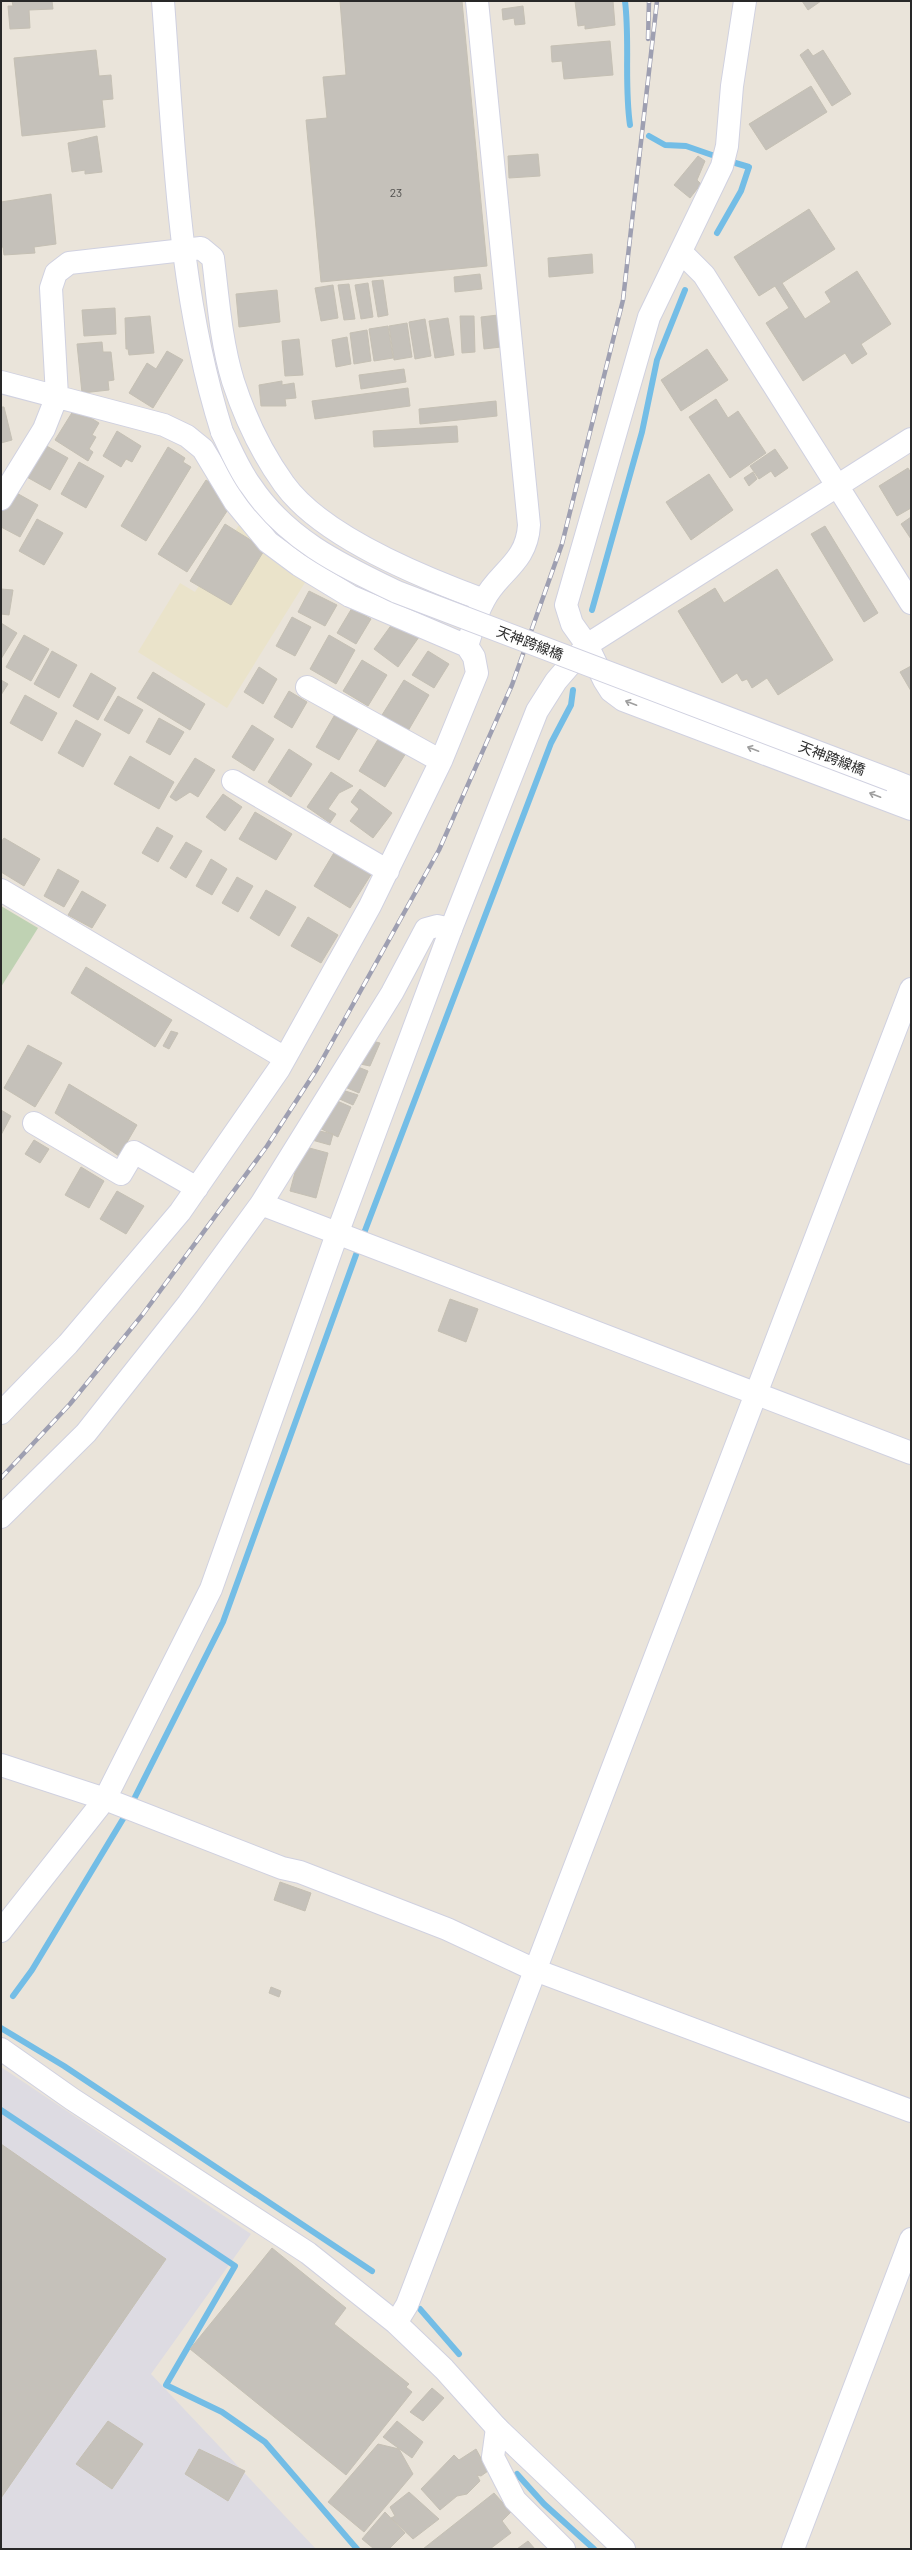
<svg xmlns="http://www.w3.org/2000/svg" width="912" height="2550" viewBox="0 0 912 2550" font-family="Barlow,'Noto Sans JP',sans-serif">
	<rect width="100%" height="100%" fill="#eae4da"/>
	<path fill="#dddbe2" d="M 1,2067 L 251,2234 L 151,2374 L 316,2549 L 1,2549 Z"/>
	<path fill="#eae3ca" d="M 239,525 L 262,550 L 306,581 L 227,708 L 138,652 L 180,583 L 195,592 Z"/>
	<path fill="#bfd2b3" d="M 1,906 L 38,928 L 1,987 Z"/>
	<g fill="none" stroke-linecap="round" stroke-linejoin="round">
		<path stroke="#73bde6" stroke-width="6" d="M 625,1 C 630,42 624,84 630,125
			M 649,136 L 665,145 L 686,146 L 712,155
			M 717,233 L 741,191 L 749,167 L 732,162
			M 592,610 L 642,432 L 657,360 L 685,290
			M 13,1996 L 32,1970 L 129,1809 L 223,1622 L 361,1241 L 551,743 L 571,705 L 573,690
			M 1,2028 L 64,2066 L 372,2271
			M 1,2110 L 235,2266 L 166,2385 L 222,2412 L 265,2442 L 357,2549
			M 420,2309 L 459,2354
			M 517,2474 L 544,2504 L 594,2549"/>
	</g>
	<path fill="#c5c1ba" stroke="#c5c0b4" d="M 12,1 L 52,1 L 53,9 L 29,10 L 30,28 L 10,29 L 8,6 L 13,6 Z
		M 340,1 L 462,1 L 487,266 L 321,282 L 306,120 L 327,118 L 323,77 L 346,75 Z
		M 575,1 L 613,1 L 615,25 L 585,29 L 585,25 L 578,26 Z
		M 802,1 L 821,1 L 808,10 Z
		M 523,6 L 525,24 L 515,25 L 514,18 L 503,20 L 502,9 Z
		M 610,41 L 613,75 L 564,79 L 562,61 L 552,62 L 551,46 Z
		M 808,49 L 813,56 L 823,50 L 851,94 L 832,106 L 800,55 Z
		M 96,50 L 99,76 L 111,75 L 113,99 L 102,100 L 105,127 L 22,136 L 14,58 Z
		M 811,86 L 827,112 L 766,150 L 749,124 Z
		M 97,136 L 102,172 L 85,174 L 85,170 L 72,172 L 68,143 Z
		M 538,154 L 540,176 L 509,178 L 508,156 Z
		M 698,156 L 705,161 L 697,180 L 701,184 L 690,198 L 674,185 Z
		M 51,194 L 56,244 L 34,247 L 35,253 L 4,255 L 3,247 L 1,247 L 1,202 Z
		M 809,209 L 835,249 L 782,283 L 805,319 L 831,302 L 825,292 L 857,271 L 891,324 L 861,344 L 867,354 L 852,364 L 845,353 L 803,381 L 766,323 L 789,308 L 775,286 L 759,296 L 734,257 Z
		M 592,254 L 593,273 L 549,277 L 548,258 Z
		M 480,274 L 482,289 L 455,292 L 454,277 Z
		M 383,280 L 388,315 L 378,317 L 372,281 Z
		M 368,283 L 373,317 L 361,319 L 355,285 Z
		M 349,284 L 355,319 L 344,320 L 338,285 Z
		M 333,285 L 338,318 L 321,321 L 315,288 Z
		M 277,290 L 280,322 L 239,327 L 236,294 Z
		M 115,308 L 116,334 L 84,336 L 82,310 Z
		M 498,315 L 501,347 L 484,349 L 481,317 Z
		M 150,316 L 154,353 L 129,355 L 128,349 L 126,349 L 125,318 Z
		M 460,316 L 474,316 L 475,352 L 462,353 Z
		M 448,318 L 454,355 L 435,358 L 429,321 Z
		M 425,319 L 431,356 L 415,359 L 409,322 Z
		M 407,323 L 412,357 L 394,360 L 389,326 Z
		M 388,326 L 393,358 L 374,361 L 369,329 Z
		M 367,330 L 371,361 L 354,364 L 350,333 Z
		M 347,337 L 351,364 L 336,367 L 332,340 Z
		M 299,339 L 303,375 L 285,376 L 282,341 Z
		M 102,342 L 103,352 L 111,352 L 114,380 L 108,381 L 109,390 L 82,393 L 77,344 Z
		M 707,349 L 728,380 L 681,411 L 661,380 Z
		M 167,351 L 183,360 L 153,408 L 129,393 L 147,363 L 156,369 Z
		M 404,369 L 406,382 L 361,389 L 359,375 Z
		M 282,381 L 282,385 L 294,383 L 296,398 L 285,399 L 286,406 L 261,406 L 259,385 Z
		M 408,388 L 410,406 L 315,419 L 312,401 Z
		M 716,399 L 728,418 L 738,411 L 766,453 L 730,478 L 689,417 Z
		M 496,401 L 497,416 L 420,424 L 419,409 Z
		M 1,407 L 4,407 L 12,440 L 1,443 Z
		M 73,411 L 81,416 L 83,413 L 99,423 L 92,435 L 96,437 L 89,449 L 93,452 L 88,461 L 55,440 Z
		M 457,426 L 458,442 L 374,447 L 373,431 Z
		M 117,431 L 141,446 L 132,462 L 126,459 L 121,467 L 103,456 Z
		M 43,444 L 68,458 L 50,490 L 25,476 Z
		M 168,447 L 185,458 L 183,462 L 191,467 L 146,541 L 121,526 Z
		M 775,449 L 788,468 L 775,477 L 771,471 L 759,479 L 750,466 Z
		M 79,462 L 104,476 L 86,508 L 61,494 Z
		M 908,468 L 911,473 L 911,508 L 897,516 L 879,486 Z
		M 753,472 L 757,479 L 749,486 L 744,478 Z
		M 709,474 L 733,510 L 691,540 L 666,502 Z
		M 206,480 L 222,490 L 217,496 L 231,505 L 187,572 L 158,554 Z
		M 13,491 L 38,505 L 20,537 L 1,527 L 1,512 Z
		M 911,517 L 911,539 L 901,524 Z
		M 37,519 L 63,533 L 44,565 L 19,551 Z
		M 225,524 L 265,549 L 231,605 L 190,581 Z
		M 825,526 L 878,613 L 864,622 L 811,534 Z
		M 777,569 L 833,660 L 778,695 L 767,678 L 752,688 L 747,679 L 742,681 L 737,673 L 722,683 L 678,611 L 715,588 L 724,603 Z
		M 1,589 L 13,590 L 9,615 L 1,614 Z
		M 309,591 L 337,605 L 325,626 L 298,612 Z
		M 352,608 L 371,619 L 356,644 L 337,633 Z
		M 292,617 L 311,627 L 295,656 L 276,646 Z
		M 395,620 L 419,637 L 398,667 L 374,649 Z
		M 1,623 L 17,633 L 1,659 Z
		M 24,635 L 49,649 L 31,681 L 6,667 Z
		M 329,635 L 355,650 L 336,684 L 310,669 Z
		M 52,651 L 77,665 L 59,698 L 34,684 Z
		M 428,651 L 449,664 L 434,688 L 412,675 Z
		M 362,660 L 387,675 L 368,706 L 343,691 Z
		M 911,666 L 911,691 L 900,672 Z
		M 259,667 L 277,679 L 263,704 L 244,692 Z
		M 153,672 L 205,704 L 190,730 L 137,698 Z
		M 91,673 L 116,688 L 98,720 L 73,706 Z
		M 1,680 L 8,684 L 1,695 Z
		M 404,680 L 429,695 L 408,731 L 382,715 Z
		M 289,691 L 307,702 L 292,728 L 274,717 Z
		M 25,695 L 57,713 L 42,741 L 10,723 Z
		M 118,696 L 143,710 L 129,734 L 104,720 Z
		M 337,711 L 360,725 L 339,760 L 316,747 Z
		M 159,718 L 184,732 L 170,755 L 146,742 Z
		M 76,720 L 101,734 L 83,767 L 58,753 Z
		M 252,725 L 274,739 L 254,771 L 232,757 Z
		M 380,736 L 406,753 L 385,787 L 359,771 Z
		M 289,749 L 312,764 L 291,797 L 268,782 Z
		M 130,756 L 174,782 L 159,809 L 114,784 Z
		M 195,758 L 215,770 L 198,797 L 190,792 L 176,801 L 170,797 Z
		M 331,772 L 353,786 L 339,793 L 328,809 L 336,814 L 330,823 L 307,807 Z
		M 360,789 L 392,813 L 373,838 L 350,821 L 359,809 L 351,802 Z
		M 223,794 L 242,807 L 225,831 L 206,817 Z
		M 255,812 L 292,834 L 276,860 L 239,839 Z
		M 157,827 L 173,836 L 158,862 L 142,853 Z
		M 4,838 L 40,859 L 24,886 L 1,872 L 1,842 Z
		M 186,842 L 202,851 L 186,878 L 170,868 Z
		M 335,851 L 372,873 L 350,908 L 314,886 Z
		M 211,859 L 227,869 L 212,895 L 196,886 Z
		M 58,869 L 79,881 L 64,907 L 44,896 Z
		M 237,877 L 253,886 L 238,912 L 222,903 Z
		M 266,890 L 296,907 L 279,936 L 250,918 Z
		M 82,891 L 106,905 L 92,928 L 68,915 Z
		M 308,917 L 338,935 L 321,963 L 291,946 Z
		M 86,967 L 172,1020 L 155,1047 L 71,993 Z
		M 171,1031 L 178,1033 L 169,1049 L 163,1046 Z
		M 368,1040 L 380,1043 L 370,1066 L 360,1064 Z
		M 28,1045 L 62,1063 L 35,1107 L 4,1088 Z
		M 353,1065 L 368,1071 L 359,1093 L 345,1087 Z
		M 69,1084 L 137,1125 L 119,1156 L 55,1113 Z
		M 339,1089 L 358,1095 L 353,1105 L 335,1097 Z
		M 328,1097 L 351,1107 L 338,1137 L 315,1126 Z
		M 1,1110 L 11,1116 L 1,1135 Z
		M 315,1130 L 333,1134 L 330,1145 L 312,1140 Z
		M 34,1140 L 49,1149 L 40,1163 L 25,1154 Z
		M 302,1146 L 328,1153 L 316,1198 L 290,1191 Z
		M 81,1167 L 104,1181 L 89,1208 L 65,1195 Z
		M 117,1191 L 144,1206 L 126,1234 L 100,1219 Z
		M 450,1299 L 478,1309 L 466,1342 L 438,1331 Z
		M 280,1882 L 311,1893 L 305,1911 L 274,1900 Z
		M 271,1987 L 281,1991 L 279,1997 L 269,1993 Z
		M 1,2144 L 166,2259 L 1,2498 Z
		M 272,2248 L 346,2308 L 334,2324 L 409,2384 L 406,2387 L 412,2392 L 346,2475 L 190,2349 Z
		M 432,2388 L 444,2398 L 423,2421 L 410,2412 Z
		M 108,2421 L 143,2444 L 112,2489 L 76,2464 Z
		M 397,2421 L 423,2442 L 412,2458 L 383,2437 Z
		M 378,2444 L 399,2449 L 413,2474 L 364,2532 L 328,2502 Z
		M 199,2449 L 245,2471 L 228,2501 L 185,2474 Z
		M 476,2449 L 488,2471 L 481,2476 L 477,2475 L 480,2481 L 467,2494 L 457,2496 L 440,2510 L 421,2489 L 454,2455 L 459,2460 Z
		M 409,2492 L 439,2519 L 413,2539 L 391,2518 L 395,2516 L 390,2507 Z
		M 494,2493 L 511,2512 L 502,2521 L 511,2533 L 490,2549 L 423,2549 Z
		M 385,2512 L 405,2533 L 389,2549 L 374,2549 L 362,2539 Z
		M 528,2541 L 535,2549 L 517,2549 Z"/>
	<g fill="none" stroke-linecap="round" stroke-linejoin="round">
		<g stroke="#d0d1e0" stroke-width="24">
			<path id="street" d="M 745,1 L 732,86 L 727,146 L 722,166 L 649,317 L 566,605 L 572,624 L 587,645 L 604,680 L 611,691 L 623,700 L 911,809
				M 681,252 L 704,275 L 838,487
				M 1,382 L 164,425 L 187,436 L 203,449 L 235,502 L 268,542 L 299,565 L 350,596 L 467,646
				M 1,499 L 44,429 L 57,396 L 51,288 L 56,273 L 69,263 L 201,248 L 213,258 C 218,299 221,342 233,381 C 245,418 261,452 284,484 C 322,537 424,578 484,600
				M 307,687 L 441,761
				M 233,781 L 388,871
				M 1,890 L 285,1058
				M 34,1123 L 121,1174 L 134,1152 L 197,1188
				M 261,1204 L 911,1453
				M 1,1413 L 68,1344 L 180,1212 L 279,1069 L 370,906 L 441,761 L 477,673 L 474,657 L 467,646 C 472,631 476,614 484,600 C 498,572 527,563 529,525 L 477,1
				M 1,1517 L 86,1433 L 188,1304 L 261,1204 L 392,993 L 426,929 L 437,926 L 451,929
				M 1,1765 L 105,1799 L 282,1868 L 300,1872 L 447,1929 L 535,1970 L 911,2111
				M 497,2428 L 493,2457 L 515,2500 L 564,2549
				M 793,2549 L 911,2239"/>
		</g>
		<g stroke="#d0d1e0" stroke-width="24">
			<path id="secondary" d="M 163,1 C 174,146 178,293 222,432
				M 838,487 L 911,603
				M 891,780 L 911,788
				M 1,1931 L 105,1799 L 211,1589 L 337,1234 L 451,929 L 537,711 L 556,681 L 587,645 L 911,439
				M 1,2049 L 72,2099 L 308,2253 L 396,2323 L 444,2369 L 497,2428 L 624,2549
				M 396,2323 L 407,2305 L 911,989"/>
		</g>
		<use href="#street" stroke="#fff" stroke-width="22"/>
		<use href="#secondary" stroke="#fff" stroke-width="22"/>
		<g stroke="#9e9fb1" stroke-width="4.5">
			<path id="rail" d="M 648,39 L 649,1
				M 1,1478 L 70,1404 L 143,1314 L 267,1146 L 317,1069 L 439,850 L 512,685 L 562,544 L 623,300 L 657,1"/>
		</g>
		<use href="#rail" stroke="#fff" stroke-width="3" stroke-dasharray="9" stroke-linecap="butt"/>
		<g stroke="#d0d1e0" stroke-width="24" stroke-linecap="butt">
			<path id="secondary-bridge" d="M 222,432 C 231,450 239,470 251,486 C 287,540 341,565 397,592 L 891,780"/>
		</g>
		<use href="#secondary-bridge" stroke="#fff" stroke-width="22"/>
	</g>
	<defs><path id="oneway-shaft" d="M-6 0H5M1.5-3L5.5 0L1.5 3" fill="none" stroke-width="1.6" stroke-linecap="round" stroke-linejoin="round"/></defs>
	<g stroke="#9e9e9e">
		<use href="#oneway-shaft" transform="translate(631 703) rotate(-159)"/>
		<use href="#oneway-shaft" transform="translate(753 749) rotate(-159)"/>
		<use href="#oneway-shaft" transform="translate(875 795) rotate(-159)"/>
	</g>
	<g text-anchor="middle" stroke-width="3.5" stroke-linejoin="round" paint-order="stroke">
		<g font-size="12" fill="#4f4e4c">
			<text x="396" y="197">23</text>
		</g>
		<g font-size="14" fill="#282828" stroke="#fff">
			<text transform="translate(530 643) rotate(21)" y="5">天神跨線橋</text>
			<text transform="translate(832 758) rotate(21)" y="5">天神跨線橋</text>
		</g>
	</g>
	<rect width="912" height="2550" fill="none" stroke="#282828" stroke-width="4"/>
</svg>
